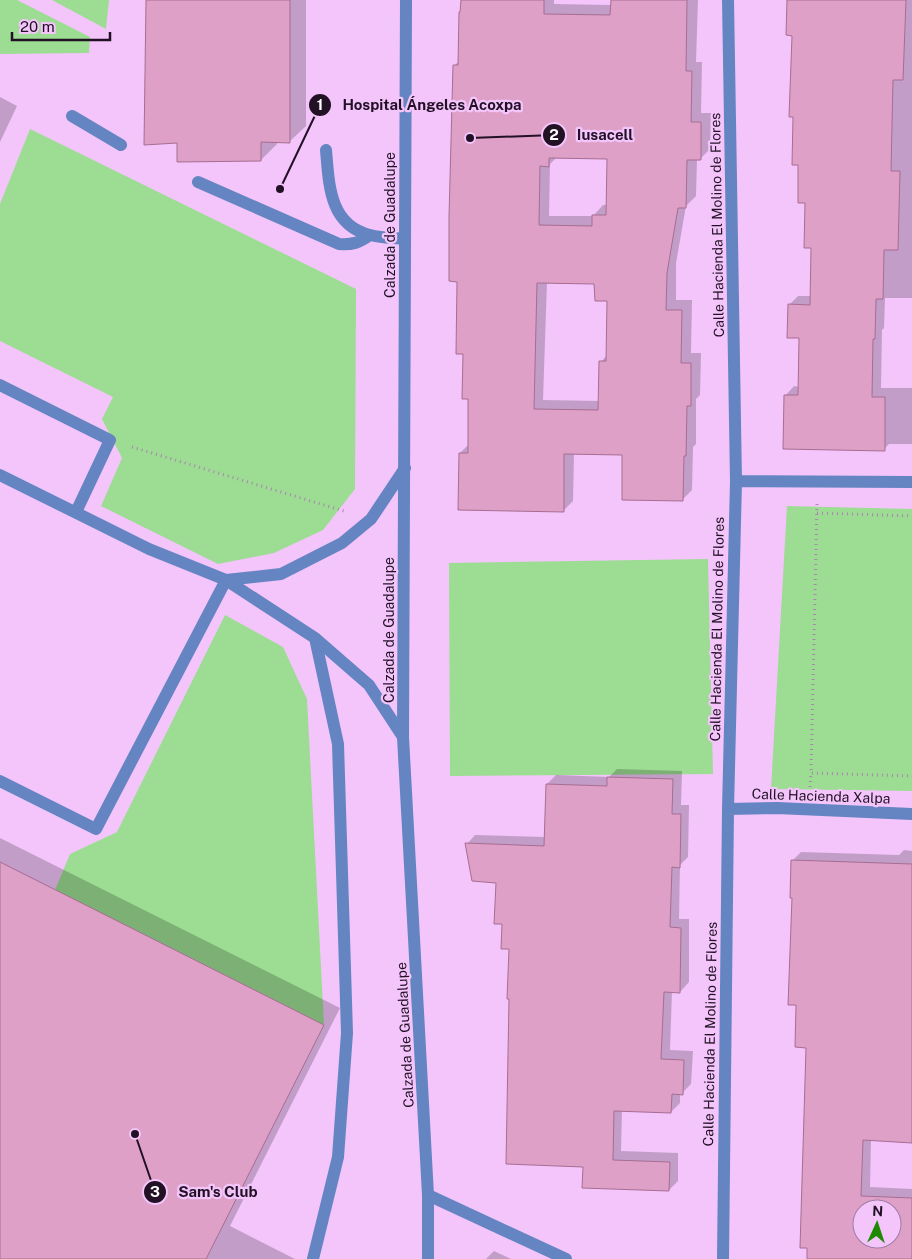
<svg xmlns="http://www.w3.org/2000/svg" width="912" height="1259" viewBox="0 0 912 1259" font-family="'Public Sans',sans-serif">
	<rect width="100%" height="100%" fill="#f3c5fb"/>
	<path fill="#9ddc93" d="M 0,0 L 17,0 L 90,37 L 89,53 L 0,54 Z
		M 52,0 L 109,0 L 106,29 Z
		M 30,129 L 356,289 L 355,489 L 323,530 L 274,553 L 218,564 L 101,506 L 122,458 L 102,419 L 113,397 L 0,341 L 0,204 Z
		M 787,506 L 912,509 L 912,791 L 771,789 Z
		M 708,559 L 713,774 L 450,776 L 449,563 Z
		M 225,615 L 283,647 L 307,699 L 324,1025 L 55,890 L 70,854 L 117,832 Z"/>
	<path fill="#0003" fill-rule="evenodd" d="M 147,0 L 306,0 L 306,126 L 289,142 L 277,141 L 277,144 L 261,160 L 178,142 Z
		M 461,0 L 554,0 L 554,4 L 611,5 L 611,0 L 698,0 L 696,62 L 702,62 L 701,113 L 711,113 L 710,149 L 700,159 L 697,159 L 696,196 L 686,206 L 676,263 L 676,300 L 692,300 L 691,353 L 701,353 L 700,395 L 696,399 L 696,444 L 693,447 L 692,490 L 682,500 L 624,453 L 574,453 L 573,501 L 563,511 L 460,453 L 469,444 L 469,398 L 459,280 L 455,65 L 459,61 ZM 557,157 L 608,157 L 607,205 L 603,205 L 593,216 L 549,216 L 550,164 ZM 547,282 L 595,282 L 608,300 L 607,355 L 601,362 L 600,401 L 543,400 Z
		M 788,0 L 912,0 L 912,298 L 885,298 L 884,328 L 882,330 L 881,388 L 912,388 L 912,444 L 889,444 L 884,449 L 785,396 L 794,386 L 800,387 L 800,337 L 789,305 L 798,296 L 811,296 L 813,247 L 799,164 L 793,34 Z
		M 0,97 L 17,106 L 0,142 Z
		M 617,769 L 682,771 L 681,805 L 689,805 L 688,857 L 680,865 L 679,919 L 689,919 L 689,982 L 680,992 L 672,991 L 670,1050 L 693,1051 L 691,1084 L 682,1093 L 680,1093 L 680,1103 L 671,1112 L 622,1110 L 621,1151 L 678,1153 L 678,1181 L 669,1190 L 584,1166 L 510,998 L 510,948 L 503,923 L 498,881 L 467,844 L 475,835 L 546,837 L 547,784 L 556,775 L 609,777 Z
		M 0,838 L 340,1008 L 230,1226 L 295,1259 L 0,1259 Z
		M 904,850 L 912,851 L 912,1140 L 871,1139 L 870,1187 L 912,1189 L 912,1259 L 808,1259 L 807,1046 L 798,1004 L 792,861 L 801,852 L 899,855 ZM 862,1209 L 892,1209 L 892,1239 L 862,1239 Z
		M 494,1251 L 511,1259 L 486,1259 Z"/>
	<path fill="#dea0c7" stroke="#a76d92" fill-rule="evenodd" d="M 146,0 L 290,0 L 290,143 L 261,142 L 261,161 L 177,162 L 177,143 L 144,145 Z
		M 461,0 L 544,0 L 544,14 L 610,15 L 611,0 L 687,0 L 686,71 L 692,71 L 691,122 L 701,122 L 701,160 L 687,160 L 686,208 L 678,208 L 667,273 L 666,310 L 682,310 L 681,363 L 691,363 L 691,406 L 687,406 L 686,456 L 684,456 L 683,501 L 622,500 L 622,455 L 564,454 L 564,512 L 458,510 L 459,453 L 468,453 L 468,399 L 462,399 L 463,354 L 456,354 L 457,282 L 449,281 L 449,217 L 453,65 L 458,65 L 459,12 L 460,12 ZM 549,158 L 607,159 L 606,215 L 592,215 L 592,226 L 539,225 L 540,166 L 549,167 ZM 537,283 L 594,284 L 595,301 L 607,301 L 606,361 L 599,361 L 598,410 L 534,409 Z
		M 787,0 L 906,0 L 903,80 L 893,80 L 891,171 L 900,171 L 898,250 L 884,250 L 883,299 L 876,299 L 875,339 L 873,339 L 872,397 L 885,397 L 885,451 L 783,449 L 784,395 L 798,395 L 799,338 L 787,338 L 788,304 L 810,305 L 811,248 L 804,248 L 805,203 L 798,203 L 798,165 L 792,165 L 793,117 L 789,117 L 792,36 L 786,35 Z
		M 607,777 L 673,779 L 672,814 L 681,814 L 680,868 L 672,867 L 670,927 L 681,928 L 680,993 L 664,992 L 661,1059 L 684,1060 L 683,1095 L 672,1094 L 671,1113 L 614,1111 L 613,1160 L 670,1162 L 669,1191 L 582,1188 L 583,1167 L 506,1164 L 509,999 L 507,999 L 509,949 L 501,949 L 502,924 L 494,924 L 496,883 L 472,881 L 465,843 L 544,846 L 546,784 L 607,786 Z
		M 791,860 L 912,864 L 912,1143 L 863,1140 L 861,1196 L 912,1198 L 912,1259 L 807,1259 L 807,1248 L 800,1248 L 806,1048 L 795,1047 L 796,1005 L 788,1005 L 792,898 L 790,898 ZM 862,1209 L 892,1209 L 892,1239 L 862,1239 Z
		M 0,862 L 324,1025 L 206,1259 L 0,1259 Z"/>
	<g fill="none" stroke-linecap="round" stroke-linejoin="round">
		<path stroke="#aa86b0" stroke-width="3" stroke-dasharray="1 4" stroke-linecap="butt" d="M 132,447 L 344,511
			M 817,504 L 811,773 L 912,776
			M 817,513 L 912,516
			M 810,787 L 811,773"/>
		<path stroke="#6485c1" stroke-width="12" d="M 72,116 L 121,145
			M 326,150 C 329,184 329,225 370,235 C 381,238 394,238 405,239
			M 198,182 L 339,244 C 352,245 359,243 370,235
			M 0,385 L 110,440 L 76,512
			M 0,475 L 149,549 L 226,580 L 315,638 L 369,685 L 403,737
			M 226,580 L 281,574 L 342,543 L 371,519 L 405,468
			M 0,781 L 96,829 L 226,580
			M 313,1259 L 338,1157 L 347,1033 L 338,744 L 315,638"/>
		<path stroke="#6485c1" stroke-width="12" d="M 406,0 L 403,737 L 428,1195 L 428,1259
			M 736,481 L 912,482
			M 728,809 L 777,808 L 912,814
			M 428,1195 L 566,1259
			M 723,1259 L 728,809 L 736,481 L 728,0"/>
	</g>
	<g text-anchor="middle" stroke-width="4.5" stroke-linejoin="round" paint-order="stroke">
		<g font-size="14" fill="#221125" stroke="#f3c5fb">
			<text transform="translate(390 225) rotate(-90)" y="5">Calzada de Guadalupe</text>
			<text transform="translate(717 225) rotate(-91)" y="5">Calle Hacienda El Molino de Flores</text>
			<text transform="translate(717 629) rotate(-89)" y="5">Calle Hacienda El Molino de Flores</text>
			<text transform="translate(389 630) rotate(-90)" y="5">Calzada de Guadalupe</text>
			<text transform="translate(821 796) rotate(2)" y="5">Calle Hacienda Xalpa</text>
			<text transform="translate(710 1034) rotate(-89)" y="5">Calle Hacienda El Molino de Flores</text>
			<text transform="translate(405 1035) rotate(-93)" y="5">Calzada de Guadalupe</text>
		</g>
	</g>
	<path fill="none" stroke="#221125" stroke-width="2" d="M280 189L320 105M470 138L554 135M135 1134L155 1192"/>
	<g fill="#221125" stroke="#f3c5fb" stroke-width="2">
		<circle cx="280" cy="189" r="5"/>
		<circle cx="470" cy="138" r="5"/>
		<circle cx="135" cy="1134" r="5"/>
		<circle cx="320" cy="105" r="12"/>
		<circle cx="554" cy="135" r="12"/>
		<circle cx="155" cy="1192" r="12"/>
	</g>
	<g font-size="15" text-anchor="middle" font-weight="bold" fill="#fff">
		<text x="320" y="110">1</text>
		<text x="554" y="140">2</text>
		<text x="155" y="1197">3</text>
	</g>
	<g font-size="15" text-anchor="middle" font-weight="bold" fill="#221125" stroke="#f3c5fb" stroke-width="4.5" stroke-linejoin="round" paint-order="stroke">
		<text x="432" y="110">Hospital Ángeles Acoxpa</text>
		<text x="605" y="140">Iusacell</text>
		<text x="218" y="1197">Sam's Club</text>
	</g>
	<g transform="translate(877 1224) rotate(3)"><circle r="24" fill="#f3c5fb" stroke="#9f7da5"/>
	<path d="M0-4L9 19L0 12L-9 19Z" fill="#1e8903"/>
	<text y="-8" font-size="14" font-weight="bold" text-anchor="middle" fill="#221125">N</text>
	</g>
	<path d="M12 32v8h98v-8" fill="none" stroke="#221125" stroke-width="2.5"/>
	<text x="20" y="32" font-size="15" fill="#221125" stroke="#f3c5fb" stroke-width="4" paint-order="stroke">20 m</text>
</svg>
